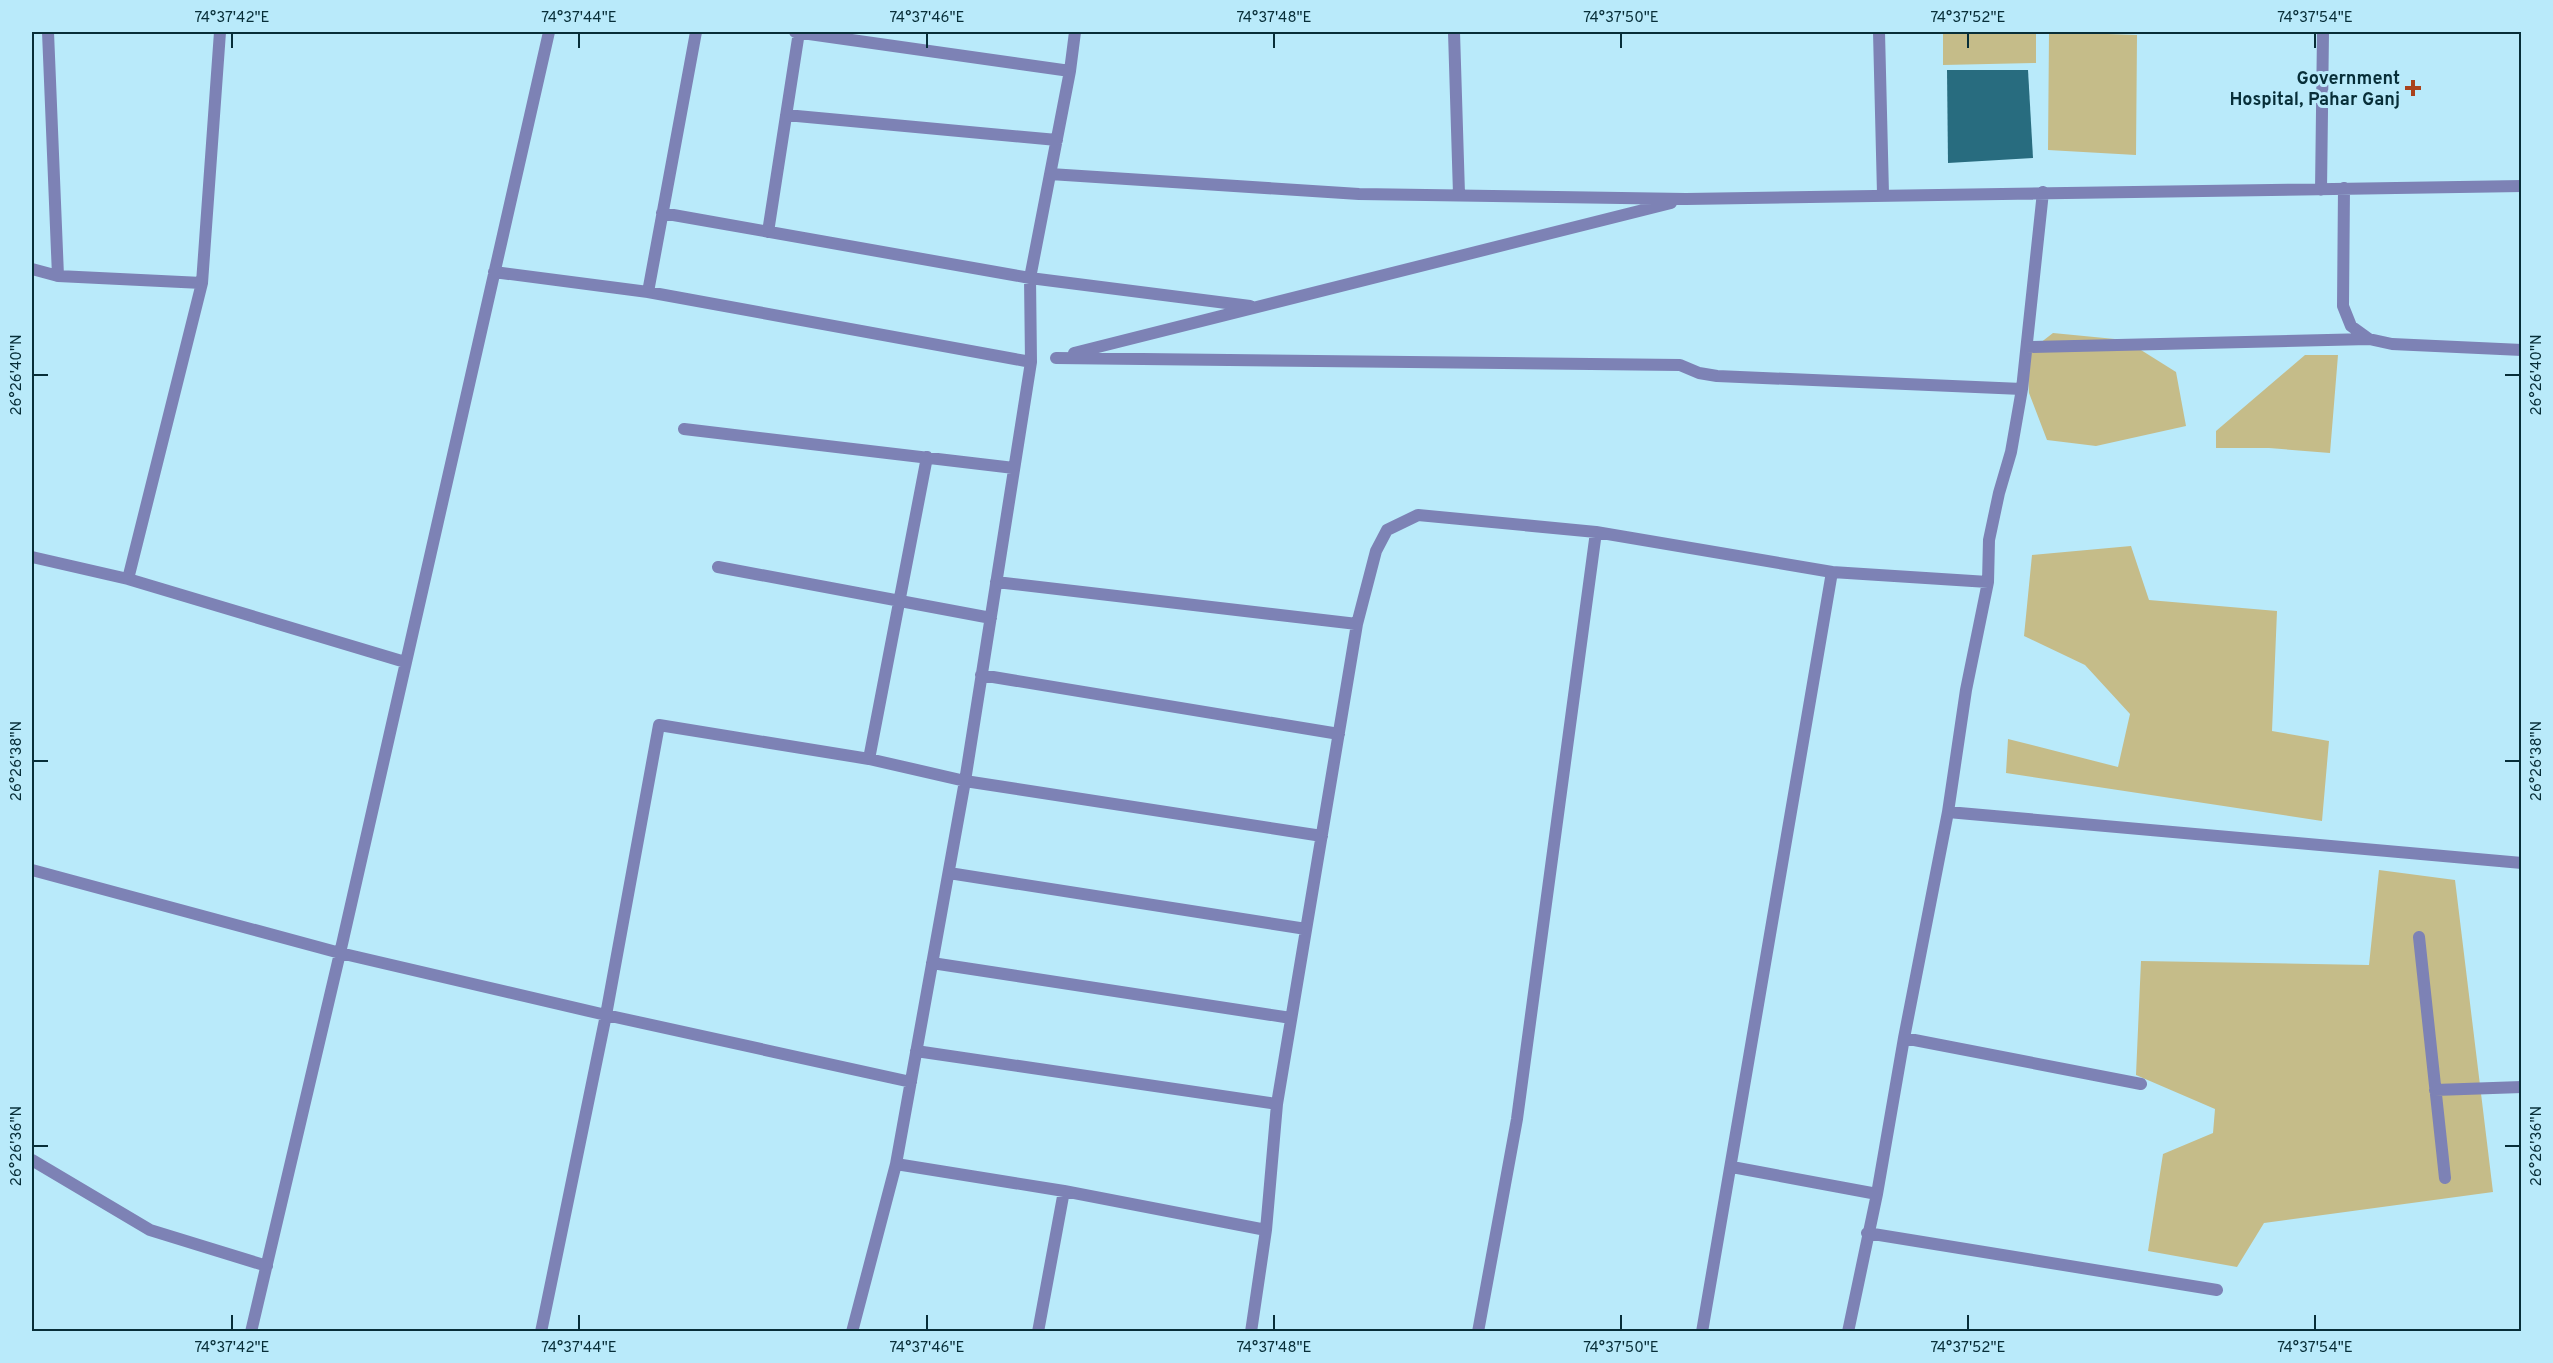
<svg xmlns="http://www.w3.org/2000/svg" width="2553" height="1363" viewBox="0 0 2553 1363" font-family="Overpass,sans-serif">
	<rect width="100%" height="100%" fill="#b9eafa"/>
	<path fill="#c5bc89" d="M 1943,32 L 2036,32 L 2036,63 L 1943,65 Z
		M 2049,32 L 2137,35 L 2136,155 L 2048,150 Z
		M 2053,333 L 2125,340 L 2176,372 L 2186,426 L 2096,446 L 2047,440 L 2029,393 L 2027,353 Z
		M 2305,355 L 2338,355 L 2330,453 L 2269,448 L 2216,448 L 2216,431 Z
		M 2131,546 L 2149,600 L 2277,611 L 2272,731 L 2329,741 L 2322,821 L 2006,773 L 2008,739 L 2118,767 L 2130,714 L 2085,665 L 2024,636 L 2032,555 Z
		M 2379,870 L 2455,880 L 2493,1192 L 2264,1223 L 2237,1267 L 2148,1251 L 2163,1154 L 2213,1133 L 2215,1109 L 2136,1075 L 2141,961 L 2369,965 Z"/>
	<path fill="#286c7f" d="M 1947,70 L 2028,70 L 2033,158 L 1948,163 Z"/>
	<g fill="none" stroke-linecap="round" stroke-linejoin="round">
		<path stroke="#7d82b5" stroke-width="12" d="M 48,32 L 58,276
			M 795,32 L 1070,71
			M 1454,32 L 1459,194
			M 1879,32 L 1883,194
			M 786,115 L 1057,140
			M 1050,174 L 1359,194 L 1686,199 L 2522,186
			M 2344,188 L 2343,306 L 2351,326 L 2369,339 L 2392,344 L 2522,350
			M 2321,190 L 2323,32
			M 662,213 L 1030,278 L 1250,306
			M 768,232 L 799,32
			M 32,269 L 58,276 L 202,283
			M 494,272 L 648,292 L 1031,362
			M 648,292 L 696,32
			M 2027,347 L 2369,339
			M 1074,353 L 1671,203
			M 1056,358 L 1680,365 L 1699,373 L 1717,376 L 2022,389
			M 684,429 L 1014,468
			M 32,557 L 128,579 L 405,662
			M 718,567 L 991,618
			M 128,579 L 202,283 L 220,32
			M 996,582 L 1357,624
			M 981,675 L 1339,734
			M 869,759 L 927,457
			M 1948,812 L 2522,863
			M 32,870 L 340,953 L 606,1015 L 911,1082
			M 949,873 L 1306,929
			M 2419,937 L 2445,1178
			M 932,963 L 1291,1018
			M 1904,1038 L 2141,1084
			M 916,1051 L 1277,1104
			M 2435,1090 L 2522,1087
			M 32,1160 L 150,1230 L 267,1266
			M 896,1164 L 1064,1191 L 1266,1230
			M 1732,1167 L 1877,1194
			M 1867,1233 L 2217,1290
			M 251,1332 L 340,953 L 549,32
			M 541,1332 L 606,1015 L 659,725 L 869,759 L 965,781 L 1322,836
			M 852,1332 L 896,1164 L 965,781 L 1031,362 L 1030,278 L 1070,71 L 1075,32
			M 1038,1332 L 1064,1191
			M 1251,1332 L 1266,1230 L 1277,1104 L 1357,624 L 1376,551 L 1387,530 L 1418,515 L 1596,532 L 1832,572 L 1988,582
			M 1478,1332 L 1517,1119 L 1596,532
			M 1702,1332 L 1832,572
			M 1848,1332 L 1877,1194 L 1904,1038 L 1948,812 L 1966,690 L 1988,582 L 1989,540 L 1999,493 L 2011,452 L 2022,389 L 2043,192"/>
	</g>
	<path fill="none" stroke="#072e38" stroke-width="2" d="M 232,33 L 232,48M 579,33 L 579,48M 927,33 L 927,48M 1274,33 L 1274,48M 1621,33 L 1621,48M 1968,33 L 1968,48M 2315,33 L 2315,48M 33,375 L 48,375M 2505,375 L 2520,375M 33,761 L 48,761M 2505,761 L 2520,761M 33,1146 L 48,1146M 2505,1146 L 2520,1146M 232,1315 L 232,1330M 579,1315 L 579,1330M 927,1315 L 927,1330M 1274,1315 L 1274,1330M 1621,1315 L 1621,1330M 1968,1315 L 1968,1330M 2315,1315 L 2315,1330"/>
	<path fill="#a9421b" stroke="#b9eafa" stroke-width="2" d="M2410 79h6v6h6v6h-6v6h-6v-6h-6v-6h6z"/>
	<g text-anchor="middle" stroke-width="6" stroke-linejoin="round" paint-order="stroke">
		<g font-size="18" font-weight="bold" fill="#072e38" stroke="#b9eafa" text-anchor="end">
			<text x="2400" y="84">Government<tspan x="2400" dy="21">Hospital, Pahar Ganj</tspan></text>
		</g>
	</g>
	<rect width="2553" height="1363" fill="none" stroke="#b9eafa" stroke-width="66"/>
	<rect x="33" y="33" width="2487" height="1297" fill="none" stroke="#072e38" stroke-width="2"/>
	<g font-size="15" text-anchor="middle" fill="#072e38">
		<text x="232" y="22">74°37'42"E</text>
		<text x="579" y="22">74°37'44"E</text>
		<text x="927" y="22">74°37'46"E</text>
		<text x="1274" y="22">74°37'48"E</text>
		<text x="1621" y="22">74°37'50"E</text>
		<text x="1968" y="22">74°37'52"E</text>
		<text x="2315" y="22">74°37'54"E</text>
		<text transform="translate(16 375) rotate(-90)" y="5">26°26'40"N</text>
		<text transform="translate(2536 375) rotate(-90)" y="5">26°26'40"N</text>
		<text transform="translate(16 761) rotate(-90)" y="5">26°26'38"N</text>
		<text transform="translate(2536 761) rotate(-90)" y="5">26°26'38"N</text>
		<text transform="translate(16 1146) rotate(-90)" y="5">26°26'36"N</text>
		<text transform="translate(2536 1146) rotate(-90)" y="5">26°26'36"N</text>
		<text x="232" y="1352">74°37'42"E</text>
		<text x="579" y="1352">74°37'44"E</text>
		<text x="927" y="1352">74°37'46"E</text>
		<text x="1274" y="1352">74°37'48"E</text>
		<text x="1621" y="1352">74°37'50"E</text>
		<text x="1968" y="1352">74°37'52"E</text>
		<text x="2315" y="1352">74°37'54"E</text>
	</g>
</svg>
